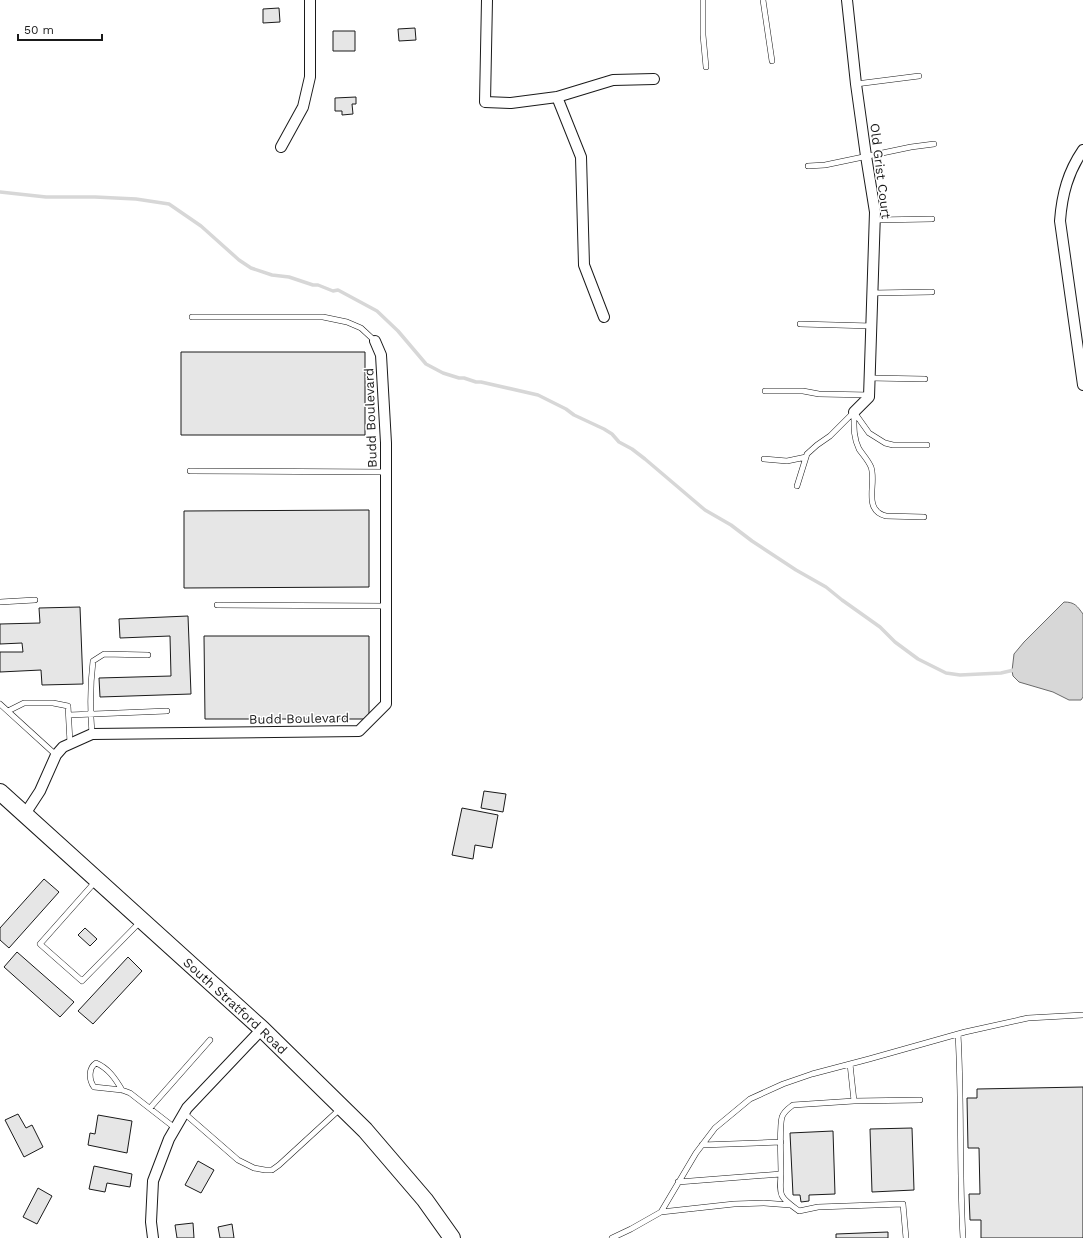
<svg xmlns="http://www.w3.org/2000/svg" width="1083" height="1238" viewBox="0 0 1083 1238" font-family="'Work Sans',sans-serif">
	<rect width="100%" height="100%" fill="#fff"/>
	<path fill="#d7d7d7" stroke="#6a6a6a" d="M 1064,602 C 1075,602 1077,606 1083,614 L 1083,697 L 1081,700 L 1069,700 L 1053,692 L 1019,682 L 1013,676 L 1012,671 L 1014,654 L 1024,642 Z"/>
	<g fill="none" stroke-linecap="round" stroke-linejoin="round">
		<path stroke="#d7d7d7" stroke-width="3.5" d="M 0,192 L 46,197 L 95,197 L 136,199 L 169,204 L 201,226 L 239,260 L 251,268 L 272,275 L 289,277 L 313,285 L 318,285 L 333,291 L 338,290 L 377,311 L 398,331 L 426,364 L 443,373 L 459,378 L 464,378 L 476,382 L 481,382 L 538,395 L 566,409 L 574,415 L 604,429 L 612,434 L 619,442 L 632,449 L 645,459 L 705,510 L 731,525 L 752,541 L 796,570 L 826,587 L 842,600 L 880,627 L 895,642 L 918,659 L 946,673 L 960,675 L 1001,673 L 1014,670"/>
	</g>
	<path fill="#e6e6e6" stroke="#1a1a1a" d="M 279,8 L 280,22 L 263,23 L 263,9 Z
		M 415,28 L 416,40 L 399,41 L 398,29 Z
		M 333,31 L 355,31 L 355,51 L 333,51 Z
		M 356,97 L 356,104 L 352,104 L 353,114 L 342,115 L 342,111 L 335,111 L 335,98 Z
		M 181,352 L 365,352 L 365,435 L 181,435 Z
		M 369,510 L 369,587 L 184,588 L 184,511 Z
		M 80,607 L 83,684 L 42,685 L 41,670 L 0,672 L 0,652 L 23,652 L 22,643 L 0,644 L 0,624 L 40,623 L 39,608 Z
		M 188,616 L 191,694 L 100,697 L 99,678 L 171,676 L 170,636 L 120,638 L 119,619 Z
		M 204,636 L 369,636 L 369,719 L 205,719 Z
		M 484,791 L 506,794 L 503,812 L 481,808 Z
		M 462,808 L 498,815 L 492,848 L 475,845 L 473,859 L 452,855 Z
		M 44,879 L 59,892 L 9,948 L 0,940 L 0,928 Z
		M 85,928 L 97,939 L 90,946 L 78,935 Z
		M 17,952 L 74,1002 L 60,1017 L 4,967 Z
		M 128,957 L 142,971 L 93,1024 L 78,1011 Z
		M 1083,1087 L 1083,1238 L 981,1238 L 981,1220 L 970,1220 L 969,1194 L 980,1194 L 979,1148 L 968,1148 L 967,1098 L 977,1098 L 977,1089 Z
		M 18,1114 L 26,1128 L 32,1125 L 43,1147 L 24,1157 L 5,1120 Z
		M 98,1115 L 132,1121 L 127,1153 L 88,1145 L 90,1133 L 95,1134 Z
		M 912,1128 L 914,1190 L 872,1192 L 870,1129 Z
		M 833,1131 L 835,1194 L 809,1195 L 809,1201 L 801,1202 L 800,1195 L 793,1195 L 790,1133 Z
		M 198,1161 L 214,1170 L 201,1193 L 185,1185 Z
		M 94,1166 L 132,1174 L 130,1187 L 107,1183 L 105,1192 L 89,1189 Z
		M 38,1188 L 52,1196 L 37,1224 L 23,1217 Z
		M 193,1223 L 194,1238 L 177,1238 L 175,1225 Z
		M 232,1224 L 234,1238 L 220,1238 L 218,1227 Z
		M 888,1232 L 888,1238 L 836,1238 L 836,1234 Z"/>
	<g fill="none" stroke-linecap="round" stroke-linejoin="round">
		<g stroke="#1a1a1a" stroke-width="6">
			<path id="service" d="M 703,0 L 703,35 L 706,67
				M 763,0 L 772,61
				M 856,84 L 919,76
				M 808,166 L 825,165 L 911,147 L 934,144
				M 875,220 L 932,219
				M 872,293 L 932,292
				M 192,317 L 323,317 L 347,322 L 361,328 L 375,341
				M 800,324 L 872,326
				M 870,378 L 925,379
				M 765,391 L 803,391 L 819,394 L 870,395
				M 854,412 C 854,425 853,437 859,449 C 863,455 868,460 871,467 C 877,483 862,510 886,516 L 924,517
				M 854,412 L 869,433 L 885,443 L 893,445 L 927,445
				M 764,459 L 787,461 L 806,457
				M 190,471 L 386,472
				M 797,486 L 807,454 L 817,445 L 830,436 L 854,412
				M 0,602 L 35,600
				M 217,605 L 386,606
				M 0,704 L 56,755
				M 8,711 L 24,703 L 53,703 L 68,706 L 70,743
				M 69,715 L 167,711
				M 92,734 C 90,709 90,686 93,661 L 104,654 L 148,655
				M 95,882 L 40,944 L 82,981 L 140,922
				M 958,1034 C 962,1102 959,1170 963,1238
				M 850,1064 L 854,1101 L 920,1100
				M 122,1090 C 115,1078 108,1068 96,1063 C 88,1068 89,1080 94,1087 L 122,1090 L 130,1093 L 175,1128
				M 150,1108 L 210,1040
				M 184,1113 L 238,1160 L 254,1168 L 265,1170 L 272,1170 L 279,1165 L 340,1109
				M 702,1145 L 781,1142
				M 781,1174 C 781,1161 779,1127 782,1117 C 784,1111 789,1108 793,1105 L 854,1101
				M 678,1182 L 781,1174 C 779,1197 780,1197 799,1211 L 818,1207 L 903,1204 L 906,1238
				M 661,1212 L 734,1204 L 764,1203 L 790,1205
				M 612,1238 L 631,1229 L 661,1212 L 696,1153 L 715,1128 L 750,1099 L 783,1084 L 812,1074 L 869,1059 L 965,1032 L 1028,1018 L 1083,1015"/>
		</g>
		<g stroke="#1a1a1a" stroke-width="12">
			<path id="minor" d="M 487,0 L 485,102 L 511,103 L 557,97 L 613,80 L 654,79
				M 847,0 L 856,84 L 866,156 L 875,212 L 869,397 L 854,412
				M 557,97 L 581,157 L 584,265 L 604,317
				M 281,147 L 303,107 L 310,77 L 310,0
				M 1083,150 C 1068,172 1062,194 1060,221 L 1083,385
				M 25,814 L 40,791 L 56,755 L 63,747 L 92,734 L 359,731 L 386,704 L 386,443 L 381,355 L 375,341
				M 153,1238 L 151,1222 L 153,1181 L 169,1139 L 187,1108 L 262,1029"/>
		</g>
		<g stroke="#1a1a1a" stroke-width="18">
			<g id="primary">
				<path id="s1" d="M 0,792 L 262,1029 L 365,1130 L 425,1200 L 452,1238"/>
			</g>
		</g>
		<use href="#service" stroke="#fff" stroke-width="5"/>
		<use href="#minor" stroke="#fff" stroke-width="10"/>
		<use href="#primary" stroke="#fff" stroke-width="16"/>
	</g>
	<g text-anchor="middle" stroke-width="3" stroke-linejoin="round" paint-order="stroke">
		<g font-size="13" fill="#1a1a1a" stroke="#fff">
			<text transform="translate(881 171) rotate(83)" y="5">Old Grist Court</text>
			<text transform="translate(370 418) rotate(-92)" y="5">Budd Boulevard</text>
			<text transform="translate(299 718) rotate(-1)" y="5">Budd Boulevard</text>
			<text dy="5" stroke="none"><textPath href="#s1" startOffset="318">South Stratford Road</textPath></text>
		</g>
	</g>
	<path d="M18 34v6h84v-6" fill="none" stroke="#1a1a1a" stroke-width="2"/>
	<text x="24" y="34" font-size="12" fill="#1a1a1a" stroke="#ffffff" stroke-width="3" paint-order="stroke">50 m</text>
</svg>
